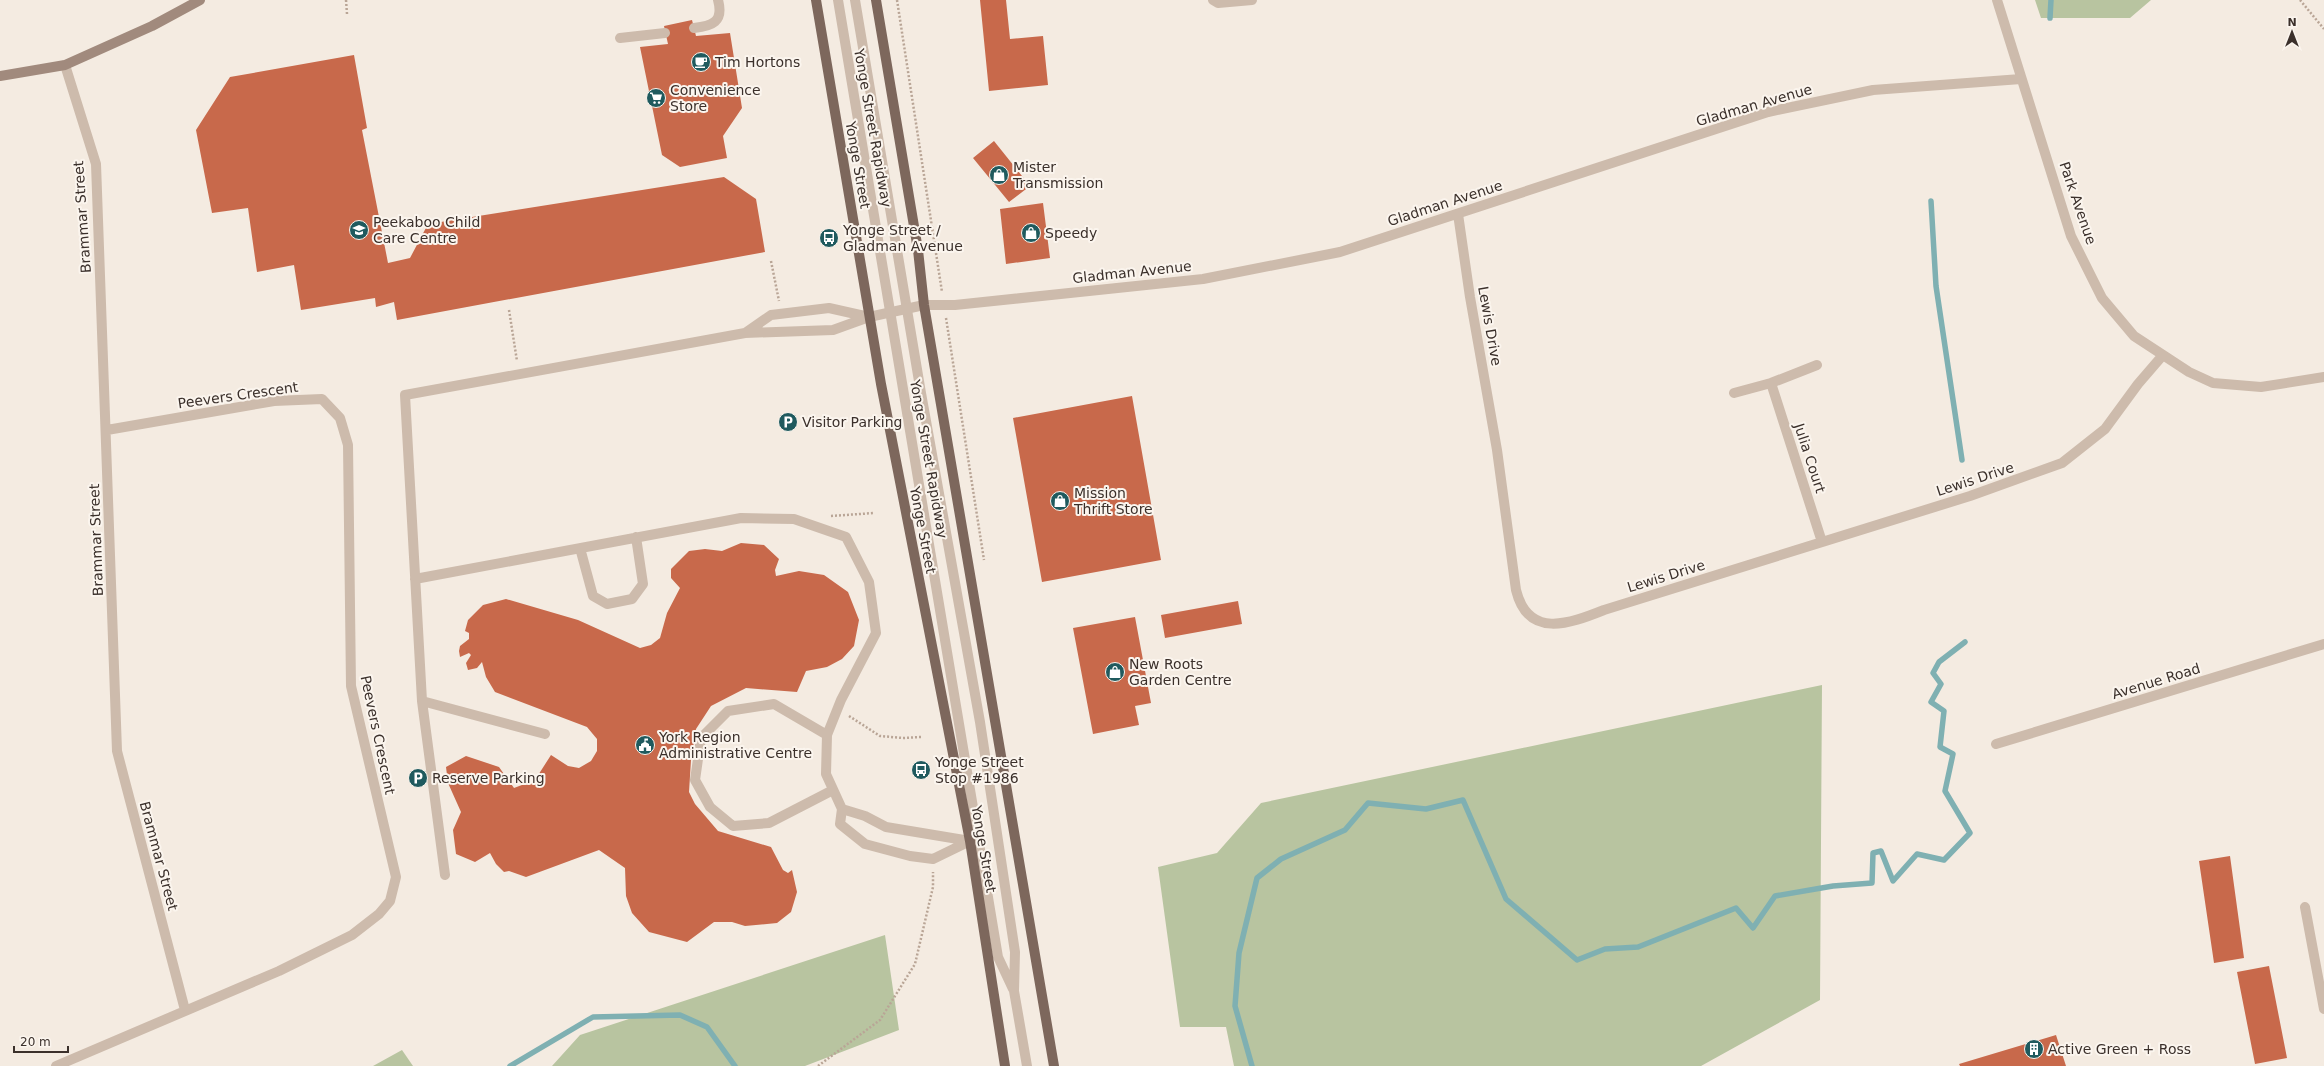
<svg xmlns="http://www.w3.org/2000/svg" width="2324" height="1066" viewBox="0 0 2324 1066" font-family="'DejaVu Sans',sans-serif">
	<rect width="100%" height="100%" fill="#f4ebe1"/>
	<path fill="#b8c4a0" d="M 2035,0 L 2151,0 L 2130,18 L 2041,18 Z
		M 1822,685 L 1820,1000 L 1701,1066 L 1234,1066 L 1226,1027 L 1180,1027 L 1158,867 L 1217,853 L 1261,803 Z
		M 885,935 L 899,1030 L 805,1066 L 552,1066 L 580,1035 Z
		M 402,1050 L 413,1066 L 373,1066 Z"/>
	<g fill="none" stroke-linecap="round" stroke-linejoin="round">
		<path stroke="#7fb0b2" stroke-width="5.5" d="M 2050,18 L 2051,0
			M 1931,201 L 1936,286 L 1962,460
			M 510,1066 L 593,1017 L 680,1015 L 707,1027 L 735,1066
			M 1252,1066 L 1235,1006 L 1239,953 L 1257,878 L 1281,859 L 1345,830 L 1368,803 L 1426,809 L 1463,800 L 1506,899 L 1577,960 L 1605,949 L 1638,947 L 1736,908 L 1753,928 L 1775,896 L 1833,886 L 1872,883 L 1873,853 L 1881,851 L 1893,881 L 1917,854 L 1944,860 L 1970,833 L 1945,791 L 1953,754 L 1940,747 L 1944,711 L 1931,702 L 1941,684 L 1933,673 L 1939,662 L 1965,642"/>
	</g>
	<path fill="#c8694b" d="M 980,0 L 1006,0 L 1010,39 L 1043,36 L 1048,85 L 989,91 Z
		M 692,20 L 696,36 L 730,33 L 742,108 L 723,136 L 727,158 L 680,167 L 662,155 L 640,47 L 668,44 L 664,26 Z
		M 354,55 L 367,128 L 362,130 L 388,263 L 410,258 L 428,224 L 724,177 L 756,199 L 765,252 L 397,320 L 394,302 L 376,307 L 375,298 L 301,310 L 294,265 L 257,272 L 248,208 L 212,213 L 196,130 L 230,77 Z
		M 994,141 L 1030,186 L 1009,202 L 973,158 Z
		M 1043,203 L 1050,258 L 1006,264 L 1000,209 Z
		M 1132,396 L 1161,560 L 1042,582 L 1013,418 Z
		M 741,543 L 764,545 L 779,559 L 775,570 L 776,576 L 799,571 L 824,575 L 848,592 L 859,620 L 854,646 L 842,659 L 827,667 L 806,671 L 797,692 L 746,688 L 711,706 L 696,729 L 691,760 L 689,792 L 695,804 L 718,831 L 771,847 L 783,870 L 788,873 L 792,870 L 797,892 L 791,912 L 777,923 L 745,926 L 732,922 L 714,922 L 687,942 L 649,932 L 632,913 L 626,896 L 625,868 L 599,850 L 526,877 L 509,871 L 504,872 L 496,864 L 490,853 L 475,862 L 456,854 L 453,830 L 461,812 L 448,783 L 446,767 L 466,756 L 499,767 L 514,788 L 535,780 L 551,755 L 568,766 L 579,768 L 591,761 L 597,751 L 597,739 L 587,727 L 495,692 L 486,677 L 482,662 L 477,668 L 468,670 L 466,663 L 471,655 L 469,653 L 460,657 L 459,651 L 460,646 L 469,639 L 469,633 L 465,631 L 468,620 L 483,605 L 506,599 L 578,620 L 640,648 L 651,645 L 660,638 L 667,613 L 680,588 L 671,578 L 671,569 L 689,551 L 705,549 L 722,551 Z
		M 1238,601 L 1242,624 L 1165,638 L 1161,615 Z
		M 1135,617 L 1151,703 L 1135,706 L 1139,725 L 1093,734 L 1073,628 Z
		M 2230,856 L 2244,958 L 2214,963 L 2199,861 Z
		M 2269,966 L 2287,1058 L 2255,1064 L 2237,972 Z
		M 2056,1035 L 2066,1066 L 1960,1066 L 1959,1064 Z"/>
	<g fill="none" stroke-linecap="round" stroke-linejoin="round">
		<path stroke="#b9a596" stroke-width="2.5" stroke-dasharray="2 2" stroke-linecap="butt" d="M 346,0 L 347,14
			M 897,0 L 942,292
			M 2300,0 L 2324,29
			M 771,261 L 779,301
			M 509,310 L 517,361
			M 946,318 L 984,560
			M 831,516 L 874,513
			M 849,716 L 880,736 L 903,738 L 921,737
			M 818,1066 L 880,1020 L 915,964 L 933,887 L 933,872"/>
		<path stroke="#cdbbac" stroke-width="10" d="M 838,0 L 998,957 L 1013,989
			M 855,0 L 921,393 L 980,722 L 1015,952 L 1014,991 L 1027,1066
			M 694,28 C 712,26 724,22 718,0
			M 620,38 L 665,33
			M 745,333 L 771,315 L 829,308 L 869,317
			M 580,548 L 593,596 L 607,604 L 632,599 L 643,584 L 636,537
			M 415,579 L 741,518 L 794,519 L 846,537 L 869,582 L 876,633 L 841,700 L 827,735 L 826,774 L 842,809 L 840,824 L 865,844 L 910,856 L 933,859 L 970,841
			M 422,701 L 545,734
			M 827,735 L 774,704 L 728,711 L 701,738 L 695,780 L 710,807 L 733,826 L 769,823 L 833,790
			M 842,809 L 865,816 L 886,827 L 970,841
			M 445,875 L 422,701 L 405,395 L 745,333 L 833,330 L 869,317"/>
		<path stroke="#cdbbac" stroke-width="10" d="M 1213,0 L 1218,3 L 1252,0
			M 1997,0 L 2071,236 L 2102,298 L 2134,336 L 2189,372 L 2213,383 L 2261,387 L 2324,377
			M 65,65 L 96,164 L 117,751 L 185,1010
			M 1458,214 L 1470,297 L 1497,450 L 1516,590 C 1528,639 1569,624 1604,610 L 1970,496 L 2062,463 L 2105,429 L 2138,384 L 2163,355
			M 869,317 L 924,305 L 955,305 L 1203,279 L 1340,252 L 1768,112 L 1873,90 L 2021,79
			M 1771,383 L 1822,542
			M 1734,393 L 1771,383 L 1817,365
			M 1996,744 L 2324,644
			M 2305,907 L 2324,1009
			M 56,1066 L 279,971 L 352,935 L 379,914 L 390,901 L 396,877 L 351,686 L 348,445 L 340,418 L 322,399 L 274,401 L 107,430"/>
		<path stroke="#a18a7d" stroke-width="10" d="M 0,76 L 65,65 L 152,26 L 200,0"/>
		<path stroke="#7d675c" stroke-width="10" d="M 816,0 L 881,384 L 970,841 L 1005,1066
			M 876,0 L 918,250 L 924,305 L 1054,1066"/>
	</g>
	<defs>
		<g id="cafe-disc" transform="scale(1)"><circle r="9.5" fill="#1f5a5e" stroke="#fbf5ee"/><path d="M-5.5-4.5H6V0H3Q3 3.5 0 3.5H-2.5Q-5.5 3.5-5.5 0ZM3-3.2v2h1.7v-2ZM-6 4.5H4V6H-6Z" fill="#fff"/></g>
		<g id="supermarket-disc" transform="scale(1)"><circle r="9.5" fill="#1f5a5e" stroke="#fbf5ee"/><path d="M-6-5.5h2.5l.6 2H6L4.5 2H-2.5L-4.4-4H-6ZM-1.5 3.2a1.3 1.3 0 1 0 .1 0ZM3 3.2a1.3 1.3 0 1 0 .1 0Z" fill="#fff"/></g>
		<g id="shop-disc" transform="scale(1)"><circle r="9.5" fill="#1f5a5e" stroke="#fbf5ee"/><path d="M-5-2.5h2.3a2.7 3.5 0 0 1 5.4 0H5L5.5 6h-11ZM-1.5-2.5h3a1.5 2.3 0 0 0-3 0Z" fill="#fff"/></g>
		<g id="school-disc" transform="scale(1)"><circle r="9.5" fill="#1f5a5e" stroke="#fbf5ee"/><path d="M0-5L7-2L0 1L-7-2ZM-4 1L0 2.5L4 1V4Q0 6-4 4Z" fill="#fff"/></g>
		<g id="bus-disc" transform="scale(1)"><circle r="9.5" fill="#1f5a5e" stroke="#fbf5ee"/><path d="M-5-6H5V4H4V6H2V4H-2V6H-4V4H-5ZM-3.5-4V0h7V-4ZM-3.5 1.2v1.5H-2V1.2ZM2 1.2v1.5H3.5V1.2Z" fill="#fff"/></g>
		<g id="parking-disc" transform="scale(1)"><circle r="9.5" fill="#1f5a5e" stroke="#fbf5ee"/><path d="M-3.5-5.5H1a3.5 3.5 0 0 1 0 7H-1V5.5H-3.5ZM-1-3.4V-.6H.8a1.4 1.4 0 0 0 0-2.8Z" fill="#fff"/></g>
		<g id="civic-disc" transform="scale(1)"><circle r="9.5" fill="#1f5a5e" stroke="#fbf5ee"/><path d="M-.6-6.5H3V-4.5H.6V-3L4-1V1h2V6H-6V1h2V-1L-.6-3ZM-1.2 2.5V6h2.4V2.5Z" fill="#fff"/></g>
		<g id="building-disc" transform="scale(1)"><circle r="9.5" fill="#1f5a5e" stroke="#fbf5ee"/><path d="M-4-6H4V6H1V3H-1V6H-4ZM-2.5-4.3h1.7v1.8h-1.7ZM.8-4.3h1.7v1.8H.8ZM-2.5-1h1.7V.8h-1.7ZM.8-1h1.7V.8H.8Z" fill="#fff"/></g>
	</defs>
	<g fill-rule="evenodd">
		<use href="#cafe-disc" x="701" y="62"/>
		<use href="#supermarket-disc" x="656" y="98"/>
		<use href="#shop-disc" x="999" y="175"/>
		<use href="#school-disc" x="359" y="230"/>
		<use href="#shop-disc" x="1031" y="233"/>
		<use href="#bus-disc" x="829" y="238"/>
		<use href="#parking-disc" x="788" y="422"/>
		<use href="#shop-disc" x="1060" y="501"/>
		<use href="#shop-disc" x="1115" y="672"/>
		<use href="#civic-disc" x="645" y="745"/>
		<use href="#bus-disc" x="921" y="770"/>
		<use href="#parking-disc" x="418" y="778"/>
		<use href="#building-disc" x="2034" y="1049"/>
	</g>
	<g text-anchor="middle" stroke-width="4" stroke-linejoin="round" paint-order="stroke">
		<g font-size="14" fill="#3b302b" stroke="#fbf5ee" text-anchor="start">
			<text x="715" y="67">Tim Hortons</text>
			<text x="670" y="95">Convenience<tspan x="670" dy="16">Store</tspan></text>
			<text x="1013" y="172">Mister<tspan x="1013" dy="16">Transmission</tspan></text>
			<text x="373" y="227">Peekaboo Child<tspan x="373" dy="16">Care Centre</tspan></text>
			<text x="843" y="235">Yonge Street /<tspan x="843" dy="16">Gladman Avenue</tspan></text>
			<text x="1045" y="238">Speedy</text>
			<text x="802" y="427">Visitor Parking</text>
			<text x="1074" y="498">Mission<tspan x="1074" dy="16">Thrift Store</tspan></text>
			<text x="1129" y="669">New Roots<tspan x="1129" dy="16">Garden Centre</tspan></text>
			<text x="659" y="742">York Region<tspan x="659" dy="16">Administrative Centre</tspan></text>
			<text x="935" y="767">Yonge Street<tspan x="935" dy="16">Stop #1986</tspan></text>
			<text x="432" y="783">Reserve Parking</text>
			<text x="2048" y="1054">Active Green + Ross</text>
		</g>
		<g font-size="14" fill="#3b302b" stroke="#fbf5ee">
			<text transform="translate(1754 105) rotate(-16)" y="5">Gladman Avenue</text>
			<text transform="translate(873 128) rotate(80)" y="5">Yonge Street Rapidway</text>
			<text transform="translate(858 165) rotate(80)" y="5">Yonge Street</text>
			<text transform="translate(1445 203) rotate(-18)" y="5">Gladman Avenue</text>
			<text transform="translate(2078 203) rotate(71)" y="5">Park Avenue</text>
			<text transform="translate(82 217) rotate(-94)" y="5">Brammar Street</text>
			<text transform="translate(1132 272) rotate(-6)" y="5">Gladman Avenue</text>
			<text transform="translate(1490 326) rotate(80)" y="5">Lewis Drive</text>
			<text transform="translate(238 395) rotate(-8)" y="5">Peevers Crescent</text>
			<text transform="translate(1810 458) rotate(72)" y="5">Julia Court</text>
			<text transform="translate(929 459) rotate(80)" y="5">Yonge Street Rapidway</text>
			<text transform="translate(1975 479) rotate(-18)" y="5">Lewis Drive</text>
			<text transform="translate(923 530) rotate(79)" y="5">Yonge Street</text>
			<text transform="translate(96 540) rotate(-92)" y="5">Brammar Street</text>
			<text transform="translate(1666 576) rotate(-17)" y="5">Lewis Drive</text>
			<text transform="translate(2156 681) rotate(-17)" y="5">Avenue Road</text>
			<text transform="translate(378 735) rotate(78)" y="5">Peevers Crescent</text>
			<text transform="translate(984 849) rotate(80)" y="5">Yonge Street</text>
			<text transform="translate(159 856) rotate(75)" y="5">Brammar Street</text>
		</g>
	</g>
	<g transform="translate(2292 32)" stroke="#fbf5ee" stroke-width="3" paint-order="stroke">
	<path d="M0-3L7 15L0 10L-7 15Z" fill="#3b302b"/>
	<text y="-6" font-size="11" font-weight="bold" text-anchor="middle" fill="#3b302b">N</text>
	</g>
	<path d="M14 1046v6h54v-6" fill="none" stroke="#3b302b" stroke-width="2"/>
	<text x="20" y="1046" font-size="12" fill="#3b302b" stroke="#fbf5ee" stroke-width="3" paint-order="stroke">20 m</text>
</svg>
